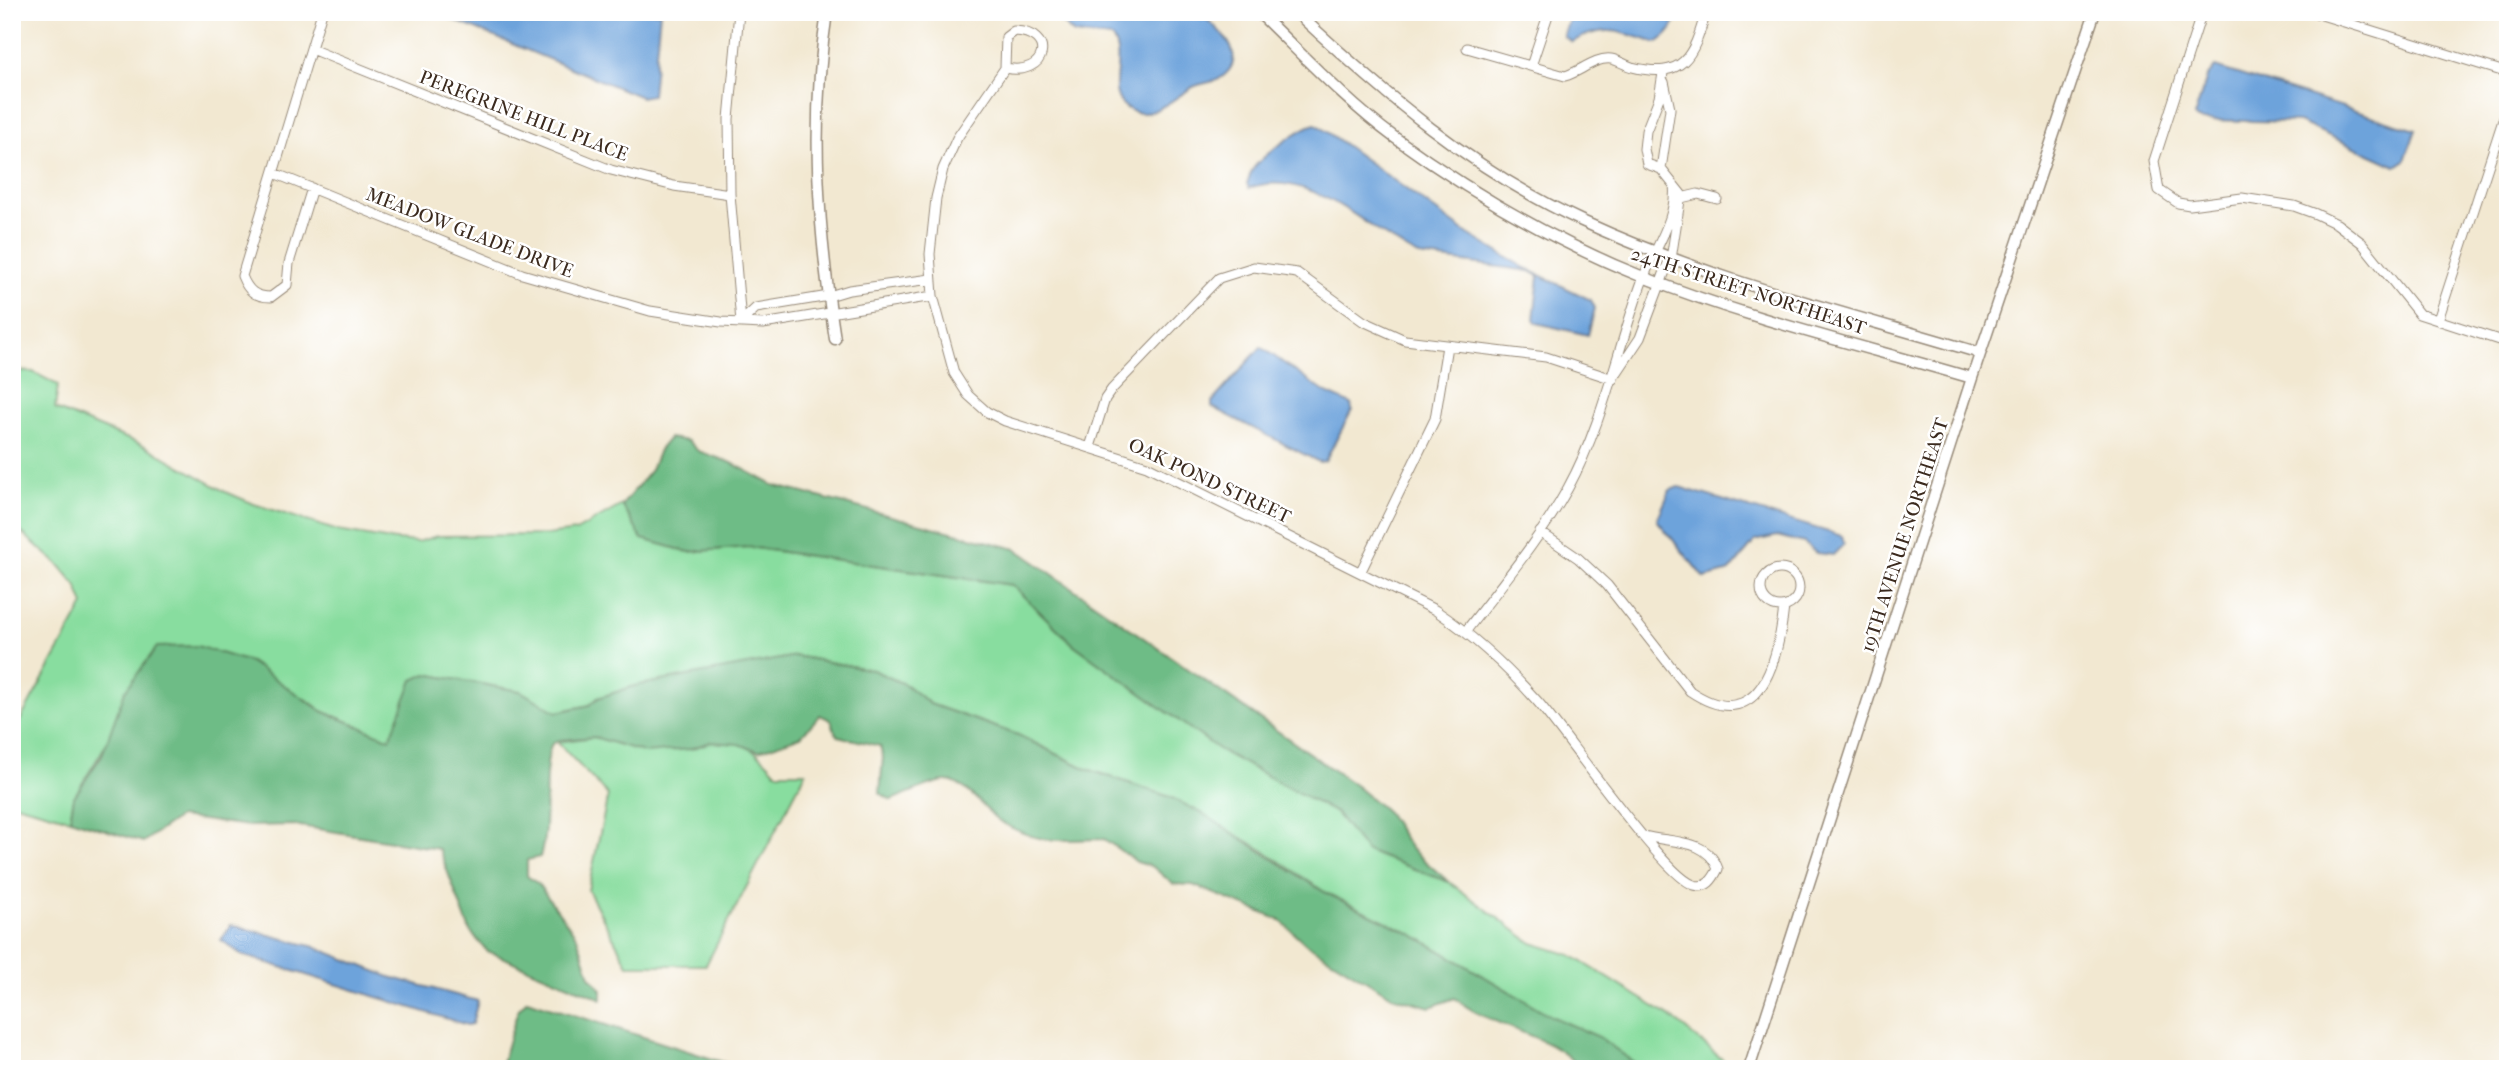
<svg xmlns="http://www.w3.org/2000/svg" width="2520" height="1081" viewBox="0 0 2520 1081" font-family="'IM FELL French Canon',serif">
	<rect width="100%" height="100%" fill="#fff"/>
	<filter id="ink" filterUnits="userSpaceOnUse"><feTurbulence type="fractalNoise" baseFrequency=".0143" numOctaves="2"/><feDisplacementMap in="SourceGraphic" scale="14" xChannelSelector="R" yChannelSelector="G"/><feConvolveMatrix kernelMatrix="1 2 1 2 8 2 1 2 1" color-interpolation-filters="sRGB"/></filter>
	<filter id="wash" filterUnits="userSpaceOnUse"><feTurbulence type="fractalNoise" baseFrequency=".00686" numOctaves="4" result="noise"/><feDisplacementMap in="SourceGraphic" scale="28" xChannelSelector="R" yChannelSelector="G"/><feGaussianBlur stdDeviation="1.57" result="paint"/><feColorMatrix in="noise" values="0 0 0 0 0 0 0 0 0 0 0 0 0 0 0 0 0 1.4 0 .05"/><feComposite in="paint" operator="in"/></filter>
	<g filter="url(#wash)">
		<rect width="100%" height="100%" fill="#f2e8d1"/>
		<path fill="#88dd9f" stroke="#62845e" stroke-width="2" d="M 12,371 L 33,372 L 58,385 L 55,409 L 145,446 L 226,492 L 254,504 L 338,531 L 385,539 L 417,542 L 437,536 L 547,535 L 576,531 L 622,505 L 642,539 L 688,552 L 748,547 L 1012,585 L 1073,644 L 1221,751 L 1336,813 L 1366,851 L 1449,882 L 1532,943 L 1571,955 L 1671,1017 L 1723,1060 L 1723,1069 L 1643,1069 L 1599,1037 L 1553,1017 L 1410,933 L 1326,893 L 1263,850 L 1170,797 L 1087,769 L 1018,735 L 930,704 L 906,685 L 873,670 L 795,656 L 598,698 L 590,705 L 557,712 L 520,691 L 426,674 L 390,739 L 322,711 L 306,699 L 107,743 L 74,797 L 70,819 L 12,803 L 12,735 L 84,605 L 76,585 L 60,566 L 12,524 Z
			M 594,737 C 617,744 667,752 690,749 C 697,748 704,743 711,742 C 742,739 758,750 776,772 L 806,772 L 706,965 L 628,965 L 588,890 L 608,795 L 557,742 Z"/>
		<path fill="#6ebc86" stroke="#547352" stroke-width="2" d="M 669,438 L 688,441 L 698,451 L 732,463 L 773,485 L 1016,549 L 1356,786 L 1387,812 L 1411,849 L 1449,882 L 1366,851 L 1336,813 L 1221,751 L 1073,644 L 1012,585 L 748,547 L 689,552 L 642,539 L 622,505 L 651,470 L 659,450 Z
			M 197,646 L 250,662 L 322,711 L 390,739 L 413,680 L 426,674 L 520,691 L 557,712 L 590,705 L 598,698 L 634,686 L 795,656 L 873,670 L 906,685 L 930,704 L 1018,735 L 1087,769 L 1170,797 L 1202,813 L 1326,893 L 1410,933 L 1553,1017 L 1599,1037 L 1643,1069 L 1581,1069 C 1550,1032 1491,1029 1455,998 L 1430,1007 L 1392,996 L 1306,944 L 1280,920 L 1193,885 L 1173,884 L 1153,867 L 1137,862 L 1104,839 C 1061,839 1043,847 1001,822 C 983,810 969,783 946,781 C 937,780 902,796 891,800 L 880,793 L 883,757 L 880,746 L 837,736 L 831,720 L 820,715 L 801,736 L 759,751 L 738,744 L 711,742 L 689,749 L 646,753 L 594,737 L 559,740 L 551,745 C 540,782 551,820 540,857 L 527,860 L 527,876 L 538,884 L 577,937 L 590,976 L 602,990 L 602,999 L 487,951 L 470,931 L 439,849 L 294,825 L 249,826 L 179,817 L 143,842 L 70,819 L 74,797 L 102,755 L 125,691 L 157,647 Z
			M 527,1000 L 744,1069 L 500,1069 L 518,1010 Z"/>
		<path fill="#6da3db" stroke="#54667c" stroke-width="2" d="M 434,12 L 660,12 L 652,95 L 641,97 Z
			M 1050,12 L 1198,12 C 1217,27 1254,57 1219,79 C 1211,83 1201,83 1193,87 C 1173,98 1146,128 1122,104 C 1107,88 1126,60 1112,38 L 1074,34 Z
			M 1572,12 L 1677,12 C 1676,27 1668,36 1656,43 C 1621,32 1606,23 1572,42 L 1563,36 Z
			M 2215,67 L 2416,130 L 2405,160 L 2396,166 L 2299,122 L 2200,120 L 2194,117 L 2207,77 Z
			M 1316,124 L 1468,234 L 1523,267 L 1591,300 L 1595,308 L 1588,335 L 1537,323 L 1534,319 L 1539,276 L 1530,271 L 1419,256 C 1370,233 1310,165 1249,188 L 1247,184 C 1249,180 1250,173 1253,169 C 1262,156 1303,126 1316,124 Z
			M 1261,347 L 1326,393 L 1351,404 L 1352,410 L 1325,461 L 1319,462 L 1212,407 L 1212,402 Z
			M 1679,487 L 1842,536 L 1844,544 L 1833,555 L 1816,553 L 1804,543 L 1777,536 L 1755,541 L 1730,571 L 1704,578 L 1657,520 L 1670,490 Z
			M 231,925 L 315,947 L 390,977 L 478,1001 L 472,1024 L 467,1025 L 242,955 L 221,940 Z"/>
	</g>
	<g filter="url(#ink)">
		<g fill="none" stroke-linecap="round" stroke-linejoin="round">
			<g stroke="#968978" stroke-width="11">
				<path id="minor" d="M 739,12 L 729,119 L 730,194 L 741,322
					M 2202,12 L 2154,161 L 2159,190 L 2178,203 L 2190,205 L 2242,198 L 2294,206 L 2316,214 L 2337,224 L 2362,243 L 2419,314 L 2508,343
					M 2312,12 L 2508,73
					M 1467,48 L 1565,76 C 1580,72 1595,57 1611,59 C 1618,60 1625,65 1632,67 C 1684,80 1693,57 1706,12
					M 311,49 L 611,170 L 674,186 L 730,194
					M 1531,66 L 1549,12
					M 1005,68 C 1048,77 1056,32 1014,31 L 1006,37 L 1005,68 L 957,138 L 943,169 L 936,198 L 930,254 L 933,296 L 954,373 L 968,395 L 987,412 L 1005,421 L 1147,466 L 1435,610 C 1474,636 1507,667 1538,702 C 1565,733 1665,877 1694,885 C 1707,889 1713,879 1718,869 C 1707,838 1672,843 1644,836
					M 1663,73 L 1659,98 L 1646,131 L 1644,149 L 1647,164 L 1661,169 L 1681,194 L 1671,259
					M 1661,169 L 1670,109 L 1664,82
					M 274,173 L 522,274 L 650,311 L 721,322 L 763,324 L 933,296
					M 312,188 L 289,263 L 287,285 L 271,297 C 255,297 248,291 242,276 L 322,12
					M 1681,198 L 1698,194 L 1717,199
					M 2438,320 L 2508,105
					M 741,322 L 756,308 L 829,296 L 849,290 L 931,279
					M 1616,374 L 1640,338 L 1670,258
					M 1090,447 L 1105,399 L 1112,389 L 1219,278 L 1254,267 L 1297,273 L 1363,321 L 1405,340 L 1546,357 L 1613,379
					M 1540,532 L 1578,558 L 1607,585 L 1690,691 C 1760,738 1778,661 1784,607
					M1761 588a19 19 0 1 1 38 0a19 19 0 1 1-38 0Z
					M 1361,571 L 1435,419 L 1447,346
					M 1466,631 C 1501,585 1540,539 1568,488 C 1604,422 1617,349 1643,279 C 1654,249 1678,218 1674,185"/>
			</g>
			<g stroke="#968978" stroke-width="13">
				<path id="tertiary" d="M 827,12 C 810,122 818,230 835,339
					M 1258,12 C 1302,54 1345,101 1394,137 C 1471,193 1555,242 1643,277 C 1749,319 1863,346 1972,378
					M 1296,12 C 1383,93 1473,171 1582,221 C 1709,280 1847,313 1980,353
					M 1749,1069 L 1972,378 L 2095,12"/>
			</g>
			<use href="#minor" stroke="#fff" stroke-width="9"/>
			<use href="#tertiary" stroke="#fff" stroke-width="10"/>
		</g>
	</g>
	<g text-anchor="middle" stroke-width="5" stroke-linejoin="round" paint-order="stroke">
		<g font-size="19" fill="#3b2a1e" stroke="#fff">
			<text transform="translate(524 115) rotate(21)" y="7">PEREGRINE HILL PLACE</text>
			<text transform="translate(470 232) rotate(21)" y="7">MEADOW GLADE DRIVE</text>
			<text transform="translate(1749 290) rotate(18)" y="7">24TH STREET NORTHEAST</text>
			<text transform="translate(1210 480) rotate(25)" y="7">OAK POND STREET</text>
			<text transform="translate(1904 535) rotate(-72)" y="7">19TH AVENUE NORTHEAST</text>
		</g>
	</g>
	<rect width="2520" height="1081" fill="none" stroke="#fff" stroke-width="42"/>
</svg>
